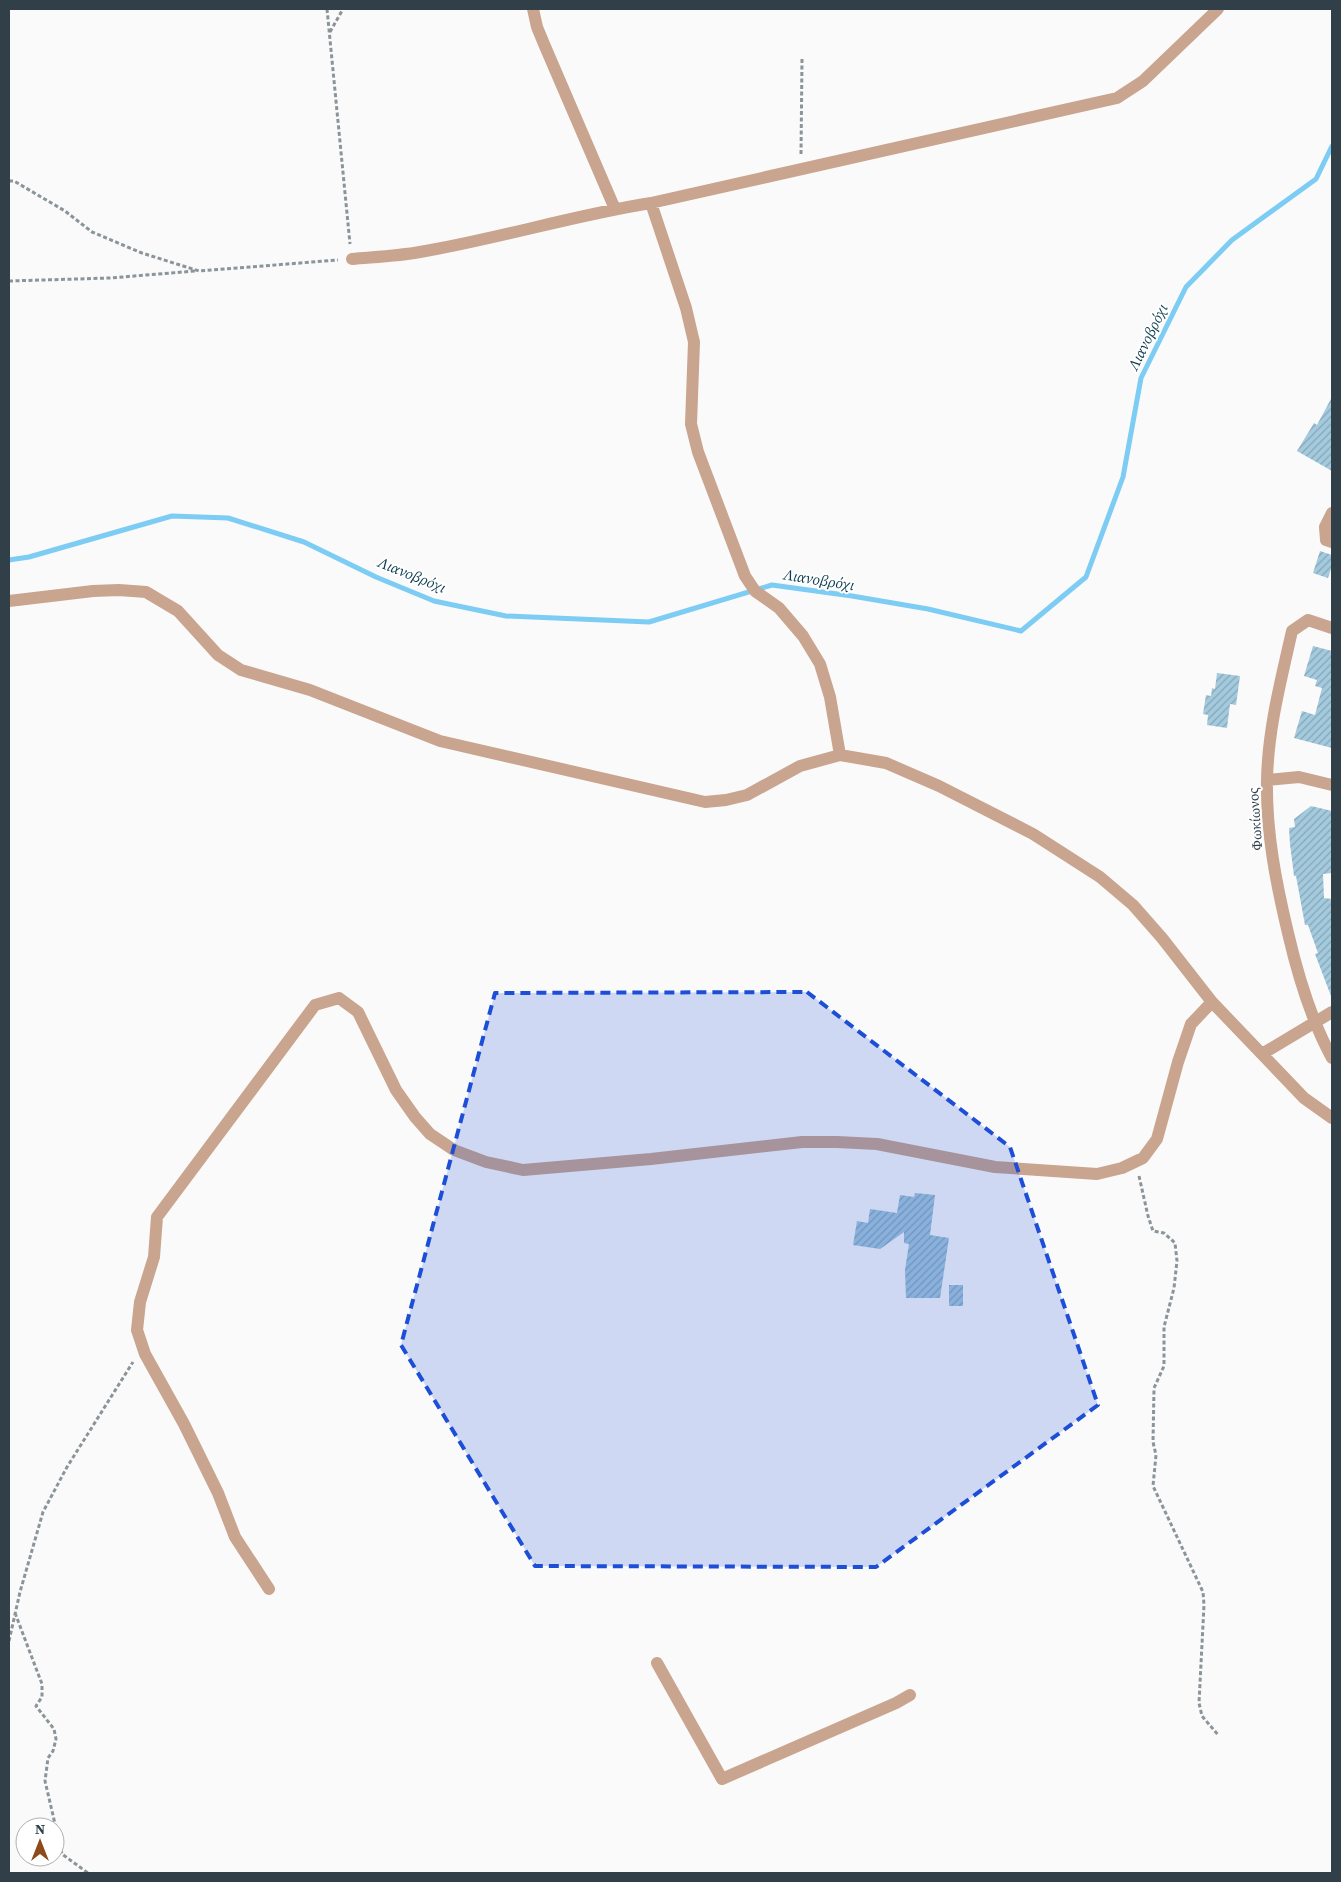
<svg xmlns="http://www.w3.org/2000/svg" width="1341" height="1882" viewBox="0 0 1341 1882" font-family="'Source Serif 4',serif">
	<defs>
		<pattern id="building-hatch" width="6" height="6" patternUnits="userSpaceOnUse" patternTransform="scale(1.25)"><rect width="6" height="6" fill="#a4cade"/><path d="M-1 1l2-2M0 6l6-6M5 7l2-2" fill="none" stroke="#86a5b6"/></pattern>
	</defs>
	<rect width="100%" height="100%" fill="#fafafa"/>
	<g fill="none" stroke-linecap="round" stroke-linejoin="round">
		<path stroke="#7dccf4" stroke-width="5" d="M 9,560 L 29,557 L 172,516 L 228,518 L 304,542 L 376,577 L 434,601 L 506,616 L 649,622 L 772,585 L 852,596 L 928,609 L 1021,631 L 1086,577 L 1123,477 L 1141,378 L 1186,287 L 1232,240 L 1316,179 L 1332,146"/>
	</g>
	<path fill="url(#building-hatch)" d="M 1332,397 L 1332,471 L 1297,451 L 1314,423 L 1317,425 Z
		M 1320,551 L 1332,555 L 1332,566 L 1328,578 L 1313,573 Z
		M 1313,646 L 1332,651 L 1332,748 L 1294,738 L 1302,711 L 1315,715 L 1322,688 L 1315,686 L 1317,680 L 1304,676 Z
		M 1217,673 L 1240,676 L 1236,705 L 1230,704 L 1227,728 L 1207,725 L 1208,715 L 1203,714 L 1206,695 L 1211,696 L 1212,688 L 1215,689 Z
		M 1311,806 L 1332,811 L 1332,873 L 1323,874 L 1324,898 L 1332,899 L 1331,996 L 1315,954 L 1318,953 L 1308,925 L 1305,925 L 1296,876 L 1294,876 L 1290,844 L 1289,828 L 1295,827 L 1294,819 Z
		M 915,1193 L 935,1195 L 930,1235 L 949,1238 L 940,1298 L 906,1298 L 905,1270 L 909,1244 L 904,1243 L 904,1232 L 880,1249 L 853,1245 L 857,1221 L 868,1223 L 870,1209 L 897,1213 L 900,1195 L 914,1197 Z
		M 949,1285 L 963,1285 L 963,1306 L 949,1306 Z"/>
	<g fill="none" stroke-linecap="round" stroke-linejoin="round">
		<path stroke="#8b9499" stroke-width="3" stroke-dasharray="4 2.5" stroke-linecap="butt" d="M 327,9 L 350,244
			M 330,32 L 343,9
			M 801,154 L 802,58
			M 9,181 L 14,181 L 65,211 L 92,232 L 142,253 L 199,271 L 338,260
			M 9,281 L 110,278 L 195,271
			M 1139,1176 L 1148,1216 L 1153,1231 L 1164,1233 L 1175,1243 L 1177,1261 L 1174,1288 L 1164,1327 L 1164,1366 L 1154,1388 L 1153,1442 L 1156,1455 L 1153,1486 L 1203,1592 L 1204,1605 L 1199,1703 L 1202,1716 L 1219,1736
			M 15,1613 L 42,1684 L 42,1697 L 36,1706 L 54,1729 L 56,1739 L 53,1751 L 48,1758 L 45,1781 L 62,1854 L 88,1873
			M 9,1641 L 20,1592 L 43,1512 L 67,1467 L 133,1362"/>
		<path stroke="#c9a48e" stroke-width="12" d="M 533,9 L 537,27 L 544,44 L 615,209
			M 352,259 C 374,257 398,256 420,252 C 498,239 574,215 651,203 L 1117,98 L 1143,81 L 1218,9
			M 1332,513 L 1325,527 L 1326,540 L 1332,542
			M 9,601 L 93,591 L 119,590 L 146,592 L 178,611 L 218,655 L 241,670 L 310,690 L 440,741 L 705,802 L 726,800 L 747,795 L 800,766 L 840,755 L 830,697 L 820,664 L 803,636 L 779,608 L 755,591 L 745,576 L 698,452 L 691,424 L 694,342 L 686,308 L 651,203
			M 1332,628 L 1308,620 L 1292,631 C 1281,680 1268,729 1267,780 C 1266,832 1276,883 1288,933 C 1298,976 1311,1020 1332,1058
			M 840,755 L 886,763 L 939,786 L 1033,834 L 1100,877 L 1133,905 L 1162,938 L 1212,1002 L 1304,1098 L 1332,1118
			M 1267,780 L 1299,777 L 1332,785
			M 1262,1054 L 1332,1012
			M 269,1589 L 235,1537 L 218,1493 L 184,1424 L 145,1354 L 137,1330 L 140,1302 L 154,1257 L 157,1217 L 315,1005 L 339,998 L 358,1012 L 396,1090 L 415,1117 L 430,1134 L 454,1150 L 486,1162 L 523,1170 L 651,1159 L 802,1142 L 837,1142 L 877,1144 L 995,1167 L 1097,1174 L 1122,1168 L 1143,1158 L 1157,1139 L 1178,1062 L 1191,1024 L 1212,1002
			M 657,1663 L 722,1779 L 896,1703 L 910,1695"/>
	</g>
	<path fill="#1d4ed8" fill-opacity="0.2" stroke="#1d4ed8" stroke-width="4" stroke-dasharray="10 6" stroke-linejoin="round" d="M 807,992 L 1010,1147 L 1098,1405 L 876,1567 L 535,1566 L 401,1345 L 495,993 Z"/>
	<g text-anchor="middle" stroke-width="4" stroke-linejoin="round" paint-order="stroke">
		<g font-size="14" fill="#303f48" stroke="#fff">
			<text transform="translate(1255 819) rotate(-94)" y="5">Φωκίωνος</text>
		</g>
		<g font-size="15" font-style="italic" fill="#0b3b4f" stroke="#fff">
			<text transform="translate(1148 337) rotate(-64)" y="5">Λιανοβρόχι</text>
			<text transform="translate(412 575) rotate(22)" y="5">Λιανοβρόχι</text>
			<text transform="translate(819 580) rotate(9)" y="5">Λιανοβρόχι</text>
		</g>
	</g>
	<rect width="1341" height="1882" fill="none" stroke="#303f48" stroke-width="20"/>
	<g transform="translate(40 1842)"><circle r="24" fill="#ffffff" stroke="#acb2b6"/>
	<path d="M0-4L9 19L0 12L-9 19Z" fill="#8d4a1a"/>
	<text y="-8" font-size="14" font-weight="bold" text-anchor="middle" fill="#303f48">N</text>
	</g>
</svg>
